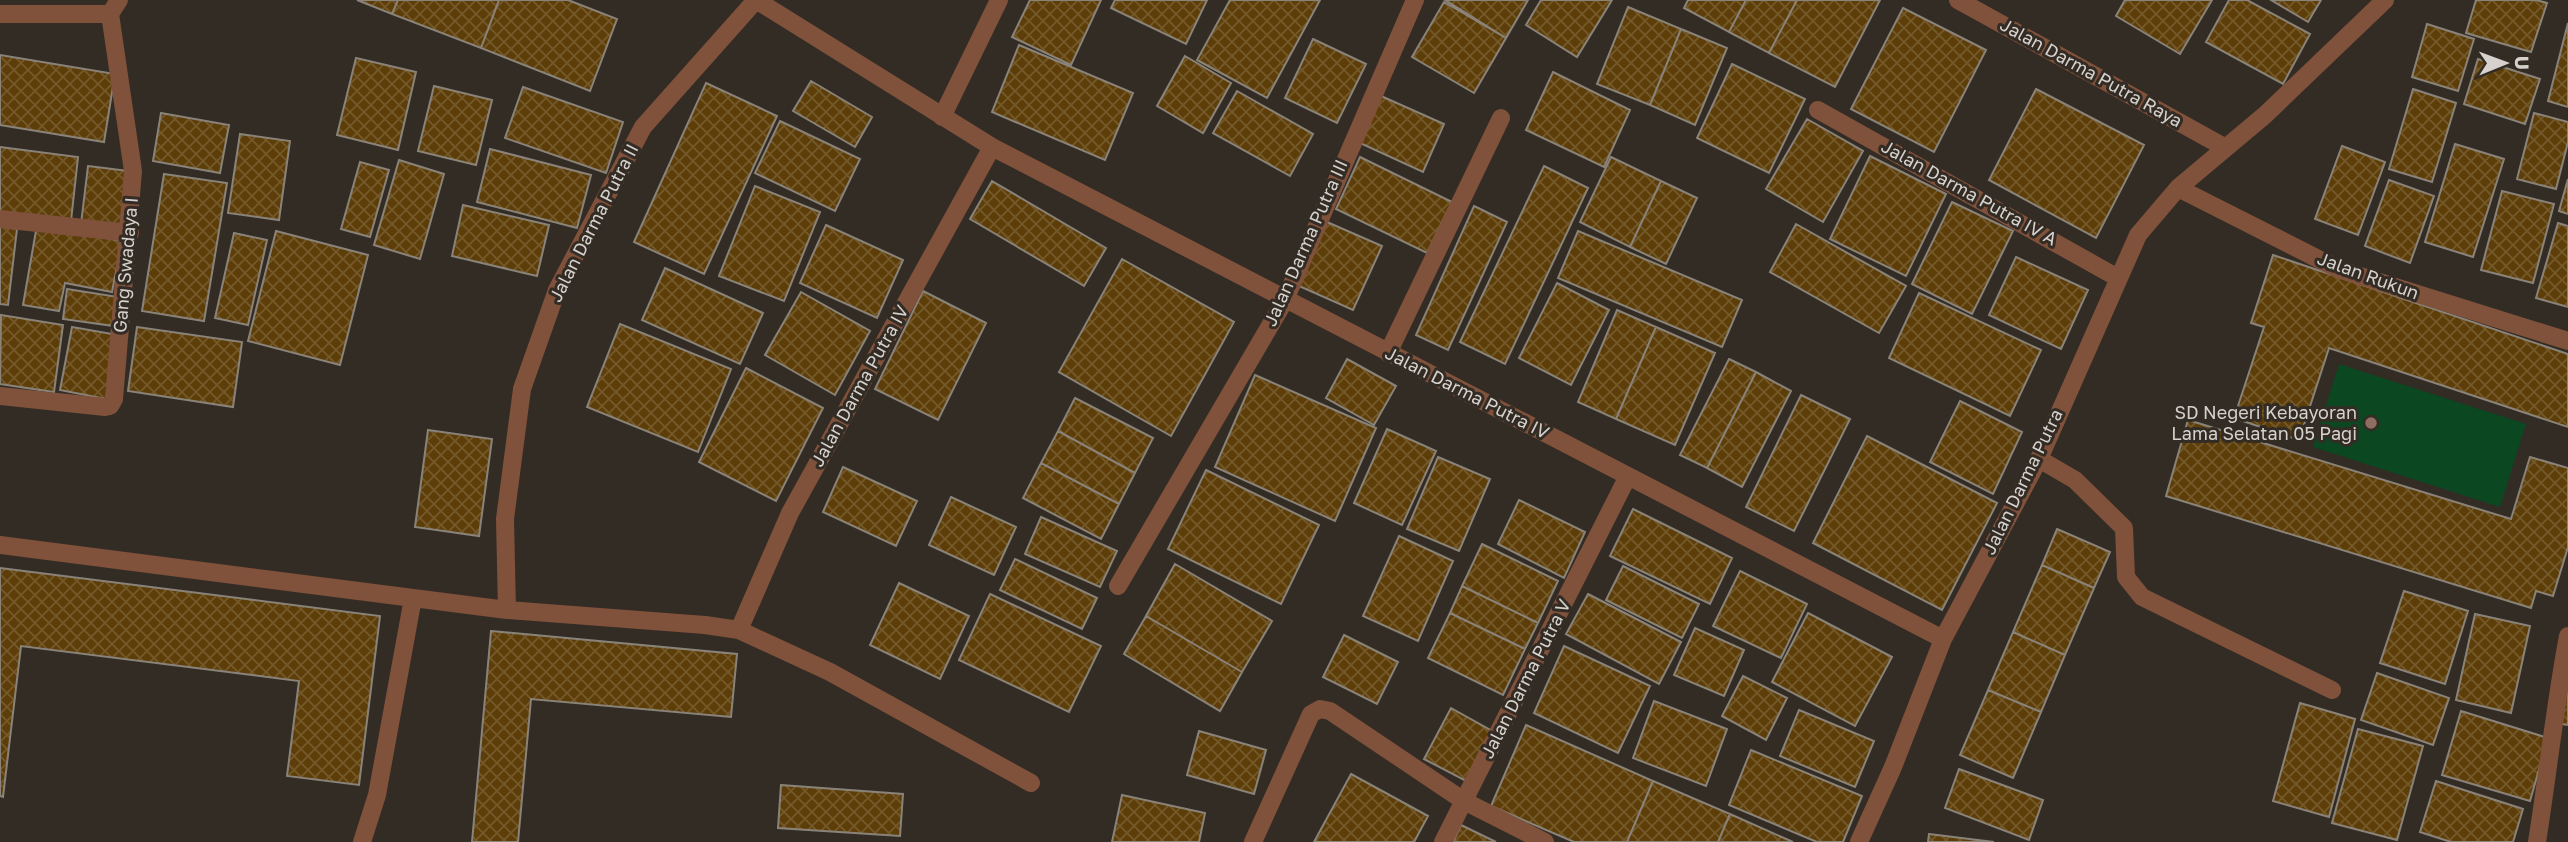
<svg xmlns="http://www.w3.org/2000/svg" width="2568" height="842" viewBox="0 0 2568 842" font-family="'Golos Text',sans-serif">
	<defs>
		<pattern id="building-cross-hatch" width="8" height="8" patternUnits="userSpaceOnUse" patternTransform="scale(1.75)"><rect width="8" height="8" fill="#5e3e08"/><path d="M0 0l8 8M0 8l8-8" fill="none" stroke="#74592b"/></pattern>
	</defs>
	<rect width="100%" height="100%" fill="#332c25"/>
	<path fill="#0b4720" d="M 2339,364 L 2526,424 L 2500,507 L 2313,447 Z"/>
	<path fill="url(#building-cross-hatch)" stroke="#8a8379" stroke-width="2" d="M 357,0 L 398,0 L 392,14 Z
		M 398,0 L 499,0 L 481,48 L 392,14 Z
		M 499,0 L 568,0 L 617,19 L 590,91 L 481,48 Z
		M 1030,0 L 1101,0 L 1071,65 L 1012,37 Z
		M 1115,0 L 1207,0 L 1186,44 L 1111,8 Z
		M 1230,0 L 1320,0 L 1267,98 L 1197,60 Z
		M 1445,0 L 1528,0 L 1506,38 Z
		M 1541,0 L 1612,0 L 1577,57 L 1526,25 Z
		M 1688,0 L 1746,0 L 1729,32 L 1684,8 Z
		M 1746,0 L 1797,0 L 1769,53 L 1729,32 Z
		M 1797,0 L 1880,0 L 1835,87 L 1769,53 Z
		M 2125,0 L 2212,0 L 2180,54 L 2116,16 Z
		M 2229,0 L 2247,0 L 2310,34 L 2283,84 L 2206,42 Z
		M 2271,0 L 2321,0 L 2308,22 Z
		M 2476,0 L 2536,0 L 2547,3 L 2531,52 L 2466,33 Z
		M 1444,2 L 1506,38 L 1474,93 L 1412,57 Z
		M 1628,7 L 1681,29 L 1650,105 L 1597,84 Z
		M 1903,8 L 1986,50 L 1934,152 L 1851,109 Z
		M 2568,23 L 2568,107 L 2548,101 Z
		M 2427,24 L 2474,39 L 2458,91 L 2412,77 Z
		M 1681,29 L 1727,48 L 1695,125 L 1650,105 Z
		M 1313,39 L 1366,64 L 1337,123 L 1285,98 Z
		M 1019,45 L 1133,93 L 1105,160 L 992,112 Z
		M 0,55 L 115,74 L 104,142 L 0,125 Z
		M 1185,56 L 1231,83 L 1203,133 L 1157,106 Z
		M 356,58 L 416,72 L 398,150 L 337,135 Z
		M 2478,59 L 2540,79 L 2525,124 L 2464,104 Z
		M 1732,64 L 1805,99 L 1769,173 L 1697,138 Z
		M 1553,72 L 1630,110 L 1604,167 L 1526,130 Z
		M 811,81 L 872,117 L 855,147 L 793,111 Z
		M 706,83 L 777,116 L 704,274 L 634,242 Z
		M 434,86 L 492,100 L 476,165 L 418,151 Z
		M 523,87 L 623,122 L 606,173 L 505,138 Z
		M 2036,89 L 2144,145 L 2096,238 L 1989,180 Z
		M 2413,89 L 2456,103 L 2432,182 L 2389,169 Z
		M 1237,91 L 1313,134 L 1290,176 L 1213,133 Z
		M 1381,96 L 1444,124 L 1423,172 L 1360,143 Z
		M 161,113 L 229,125 L 220,173 L 153,161 Z
		M 2534,113 L 2568,122 L 2568,142 L 2556,189 L 2517,179 Z
		M 1807,119 L 1863,151 L 1823,222 L 1766,189 Z
		M 780,121 L 860,159 L 835,211 L 755,173 Z
		M 240,134 L 290,141 L 279,220 L 228,213 Z
		M 2455,144 L 2504,159 L 2473,257 L 2425,242 Z
		M 2342,146 L 2385,162 L 2358,235 L 2315,219 Z
		M 0,147 L 78,157 L 71,221 L 0,212 Z
		M 490,149 L 591,175 L 577,228 L 477,202 Z
		M 1870,156 L 1946,194 L 1906,276 L 1830,239 Z
		M 1360,157 L 1452,202 L 1427,253 L 1336,209 Z
		M 1611,157 L 1661,181 L 1630,247 L 1580,222 Z
		M 399,160 L 444,174 L 420,259 L 374,245 Z
		M 360,162 L 389,170 L 370,237 L 341,229 Z
		M 88,166 L 129,171 L 122,228 L 81,224 Z
		M 1544,166 L 1588,188 L 1505,364 L 1460,342 Z
		M 164,174 L 227,183 L 204,321 L 142,311 Z
		M 2568,179 L 2568,214 L 2559,211 Z
		M 2389,180 L 2434,196 L 2410,263 L 2365,246 Z
		M 992,181 L 1106,248 L 1084,286 L 970,219 Z
		M 1661,181 L 1697,198 L 1666,264 L 1630,247 Z
		M 755,186 L 820,212 L 784,301 L 719,276 Z
		M 2502,191 L 2554,204 L 2533,283 L 2481,270 Z
		M 1952,202 L 2013,231 L 1972,314 L 1912,284 Z
		M 463,205 L 549,225 L 537,276 L 452,256 Z
		M 1474,206 L 1507,222 L 1448,350 L 1416,335 Z
		M 1327,222 L 1382,246 L 1353,310 L 1299,286 Z
		M 2558,223 L 2568,226 L 2568,307 L 2536,298 Z
		M 1796,224 L 1906,286 L 1879,333 L 1770,272 Z
		M 37,225 L 122,241 L 112,292 L 65,283 L 59,311 L 23,305 Z
		M 826,225 L 903,260 L 877,318 L 800,283 Z
		M 0,226 L 17,229 L 8,305 L 0,304 Z
		M 276,231 L 368,255 L 340,365 L 248,341 Z
		M 1578,231 L 1742,300 L 1722,347 L 1558,278 Z
		M 234,233 L 267,240 L 248,325 L 215,318 Z
		M 2273,255 L 2568,354 L 2568,427 L 2329,348 L 2299,440 L 2234,418 L 2264,327 L 2251,323 Z
		M 2016,257 L 2088,290 L 2061,349 L 1989,315 Z
		M 1122,259 L 1234,322 L 1171,436 L 1059,372 Z
		M 665,268 L 763,313 L 740,364 L 642,320 Z
		M 1557,283 L 1609,310 L 1571,385 L 1519,358 Z
		M 67,289 L 118,297 L 114,326 L 63,319 Z
		M 923,291 L 986,323 L 938,420 L 875,389 Z
		M 801,292 L 870,331 L 835,395 L 765,355 Z
		M 1919,293 L 2041,350 L 2010,416 L 1889,358 Z
		M 1617,310 L 1656,327 L 1616,419 L 1578,402 Z
		M 1,315 L 63,325 L 54,392 L 0,384 Z
		M 620,324 L 731,369 L 698,452 L 587,407 Z
		M 72,327 L 118,335 L 106,399 L 60,390 Z
		M 137,327 L 242,342 L 233,407 L 128,391 Z
		M 1656,327 L 1715,353 L 1675,445 L 1616,419 Z
		M 1347,359 L 1396,386 L 1374,425 L 1326,398 Z
		M 1729,359 L 1756,372 L 1707,468 L 1680,455 Z
		M 746,368 L 823,408 L 776,501 L 699,462 Z
		M 1756,372 L 1791,391 L 1742,487 L 1707,468 Z
		M 1255,375 L 1376,428 L 1335,521 L 1215,467 Z
		M 1801,395 L 1850,419 L 1794,531 L 1746,507 Z
		M 1075,398 L 1153,438 L 1135,473 L 1058,431 Z
		M 1960,401 L 2022,432 L 1993,494 L 1930,462 Z
		M 2188,420 L 2511,519 L 2530,457 L 2568,468 L 2568,547 L 2553,596 L 2536,591 L 2531,608 L 2166,496 Z
		M 1387,429 L 1436,451 L 1402,525 L 1354,503 Z
		M 428,430 L 492,439 L 479,536 L 415,527 Z
		M 1058,431 L 1135,473 L 1119,504 L 1041,463 Z
		M 1867,436 L 1997,503 L 1942,610 L 1813,543 Z
		M 1438,457 L 1490,479 L 1459,551 L 1407,529 Z
		M 1041,463 L 1119,504 L 1101,539 L 1023,498 Z
		M 843,467 L 917,501 L 896,546 L 823,512 Z
		M 1206,470 L 1319,525 L 1281,604 L 1168,549 Z
		M 951,497 L 1016,527 L 994,575 L 929,545 Z
		M 1519,500 L 1585,532 L 1564,578 L 1498,544 Z
		M 1633,509 L 1732,558 L 1710,604 L 1610,556 Z
		M 1041,517 L 1117,551 L 1100,587 L 1025,554 Z
		M 2057,529 L 2110,552 L 2094,588 L 2042,565 Z
		M 1399,536 L 1453,561 L 1418,641 L 1363,616 Z
		M 1482,544 L 1558,581 L 1538,623 L 1462,586 Z
		M 1015,559 L 1097,598 L 1082,629 L 1000,590 Z
		M 1175,564 L 1272,621 L 1242,672 L 1146,616 Z
		M 2042,565 L 2094,588 L 2065,655 L 2013,632 Z
		M 1623,566 L 1699,604 L 1682,638 L 1606,600 Z
		M 0,568 L 380,616 L 359,785 L 287,776 L 299,681 L 21,646 L 3,797 L 0,796 Z
		M 1740,571 L 1807,604 L 1781,658 L 1713,626 Z
		M 899,583 L 969,616 L 940,679 L 870,645 Z
		M 1462,586 L 1538,623 L 1525,649 L 1450,613 Z
		M 2404,591 L 2468,611 L 2445,684 L 2380,663 Z
		M 990,594 L 1101,646 L 1069,712 L 959,660 Z
		M 1588,594 L 1681,642 L 1659,684 L 1566,634 Z
		M 1450,613 L 1525,649 L 1503,695 L 1428,658 Z
		M 1808,613 L 1892,657 L 1855,726 L 1772,682 Z
		M 2475,614 L 2530,626 L 2511,713 L 2456,700 Z
		M 1146,616 L 1242,672 L 1220,711 L 1124,654 Z
		M 1695,628 L 1744,650 L 1724,696 L 1674,675 Z
		M 491,631 L 737,654 L 731,717 L 531,699 L 518,842 L 472,842 Z
		M 2013,632 L 2065,655 L 2041,712 L 1988,690 Z
		M 1344,635 L 1398,662 L 1377,704 L 1323,677 Z
		M 1564,646 L 1650,686 L 1618,753 L 1534,713 Z
		M 2568,656 L 2568,725 L 2556,723 Z
		M 2377,673 L 2449,698 L 2433,745 L 2361,720 Z
		M 1743,676 L 1787,698 L 1766,740 L 1722,716 Z
		M 1988,690 L 2041,712 L 2013,778 L 1960,755 Z
		M 1654,701 L 1727,729 L 1706,786 L 1633,758 Z
		M 2300,703 L 2355,719 L 2329,817 L 2273,801 Z
		M 1451,708 L 1492,731 L 1466,781 L 1424,759 Z
		M 1799,710 L 1874,741 L 1855,787 L 1780,756 Z
		M 2461,711 L 2548,738 L 2530,801 L 2442,775 Z
		M 1526,725 L 1653,781 L 1627,842 L 1574,842 L 1491,806 Z
		M 2358,729 L 2423,746 L 2397,840 L 2332,823 Z
		M 1199,731 L 1266,750 L 1254,794 L 1187,775 Z
		M 1751,750 L 1862,796 L 1843,842 L 1817,842 L 1729,805 Z
		M 1959,769 L 2043,800 L 2029,840 L 1945,808 Z
		M 1351,774 L 1428,816 L 1414,842 L 1314,842 Z
		M 1653,781 L 1730,814 L 1718,842 L 1627,842 Z
		M 2436,781 L 2523,809 L 2513,842 L 2451,842 L 2420,832 Z
		M 781,785 L 903,794 L 900,836 L 778,828 Z
		M 1122,795 L 1205,813 L 1199,842 L 1112,842 Z
		M 1730,814 L 1793,842 L 1718,842 Z
		M 1461,825 L 1496,842 L 1453,842 Z
		M 1929,834 L 1994,842 L 1928,842 Z"/>
	<g fill="none" stroke-linecap="round" stroke-linejoin="round">
		<path stroke="#80513b" stroke-width="18" d="M 756,0 L 992,147 L 1943,639
			M 1958,0 L 2224,147
			M 0,14 L 110,14 L 119,0
			M 1818,110 L 2118,278
			M 942,117 L 999,0
			M 2178,188 L 2338,269 L 2568,341
			M 0,219 L 130,233
			M 1388,353 L 1501,118
			M 0,396 L 105,407 L 110,406 L 114,399 L 133,171 L 110,14
			M 2039,459 L 2075,480 L 2124,528 L 2126,577 L 2142,597 L 2332,690
			M 0,545 L 413,598 L 377,795 L 362,842
			M 1118,586 L 1285,300 L 1415,0
			M 413,598 L 507,610 L 705,625 L 739,630 L 830,672 L 1031,783
			M 507,610 L 505,519 L 522,389 L 557,290 L 643,127 L 756,0
			M 739,630 L 790,513 L 992,147
			M 1253,842 L 1311,714 L 1320,709 L 1330,711 L 1464,801 L 1545,842
			M 1443,842 L 1628,476
			M 1859,842 L 1893,767 L 1943,639 L 2039,459 L 2138,235 L 2178,188 L 2265,115 L 2385,0
			M 2537,842 C 2548,773 2555,705 2568,636"/>
	</g>
	<circle fill="#8d6e63" stroke="#332c25" stroke-width="2.5" cx="2371" cy="423" r="7"/>
	<g text-anchor="middle" stroke-width="6" stroke-linejoin="round" paint-order="stroke">
		<g font-size="18" fill="#d6d1cc" stroke="#332c25">
			<text transform="translate(2091 73) rotate(29)" y="6">Jalan Darma Putra Raya</text>
			<text transform="translate(1969 193) rotate(29)" y="6">Jalan Darma Putra IV A</text>
			<text transform="translate(594 223) rotate(-63)" y="6">Jalan Darma Putra II</text>
			<text transform="translate(1306 243) rotate(-66)" y="6">Jalan Darma Putra III</text>
			<text transform="translate(126 265) rotate(-85)" y="6">Gang Swadaya I</text>
			<text transform="translate(2368 276) rotate(20)" y="6">Jalan Rukun</text>
			<text transform="translate(860 386) rotate(-61)" y="6">Jalan Darma Putra IV</text>
			<text transform="translate(1467 393) rotate(27)" y="6">Jalan Darma Putra IV</text>
			<text transform="translate(2023 482) rotate(-64)" y="6">Jalan Darma Putra</text>
			<text transform="translate(1526 679) rotate(-63)" y="6">Jalan Darma Putra V</text>
		</g>
		<g font-size="18" fill="#d6d1cc" stroke="#332c25" text-anchor="end">
			<text x="2357" y="419">SD Negeri Kebayoran<tspan x="2357" dy="21">Lama Selatan 05 Pagi</tspan></text>
		</g>
	</g>
	<g transform="translate(2505 63) rotate(89)" stroke="#332c25" stroke-width="5" paint-order="stroke">
	<path d="M0-5L12 26L0 18L-12 26Z" fill="#d6d1cc"/>
	<text y="-10" font-size="19" font-weight="bold" text-anchor="middle" fill="#d6d1cc">U</text>
	</g>
</svg>
